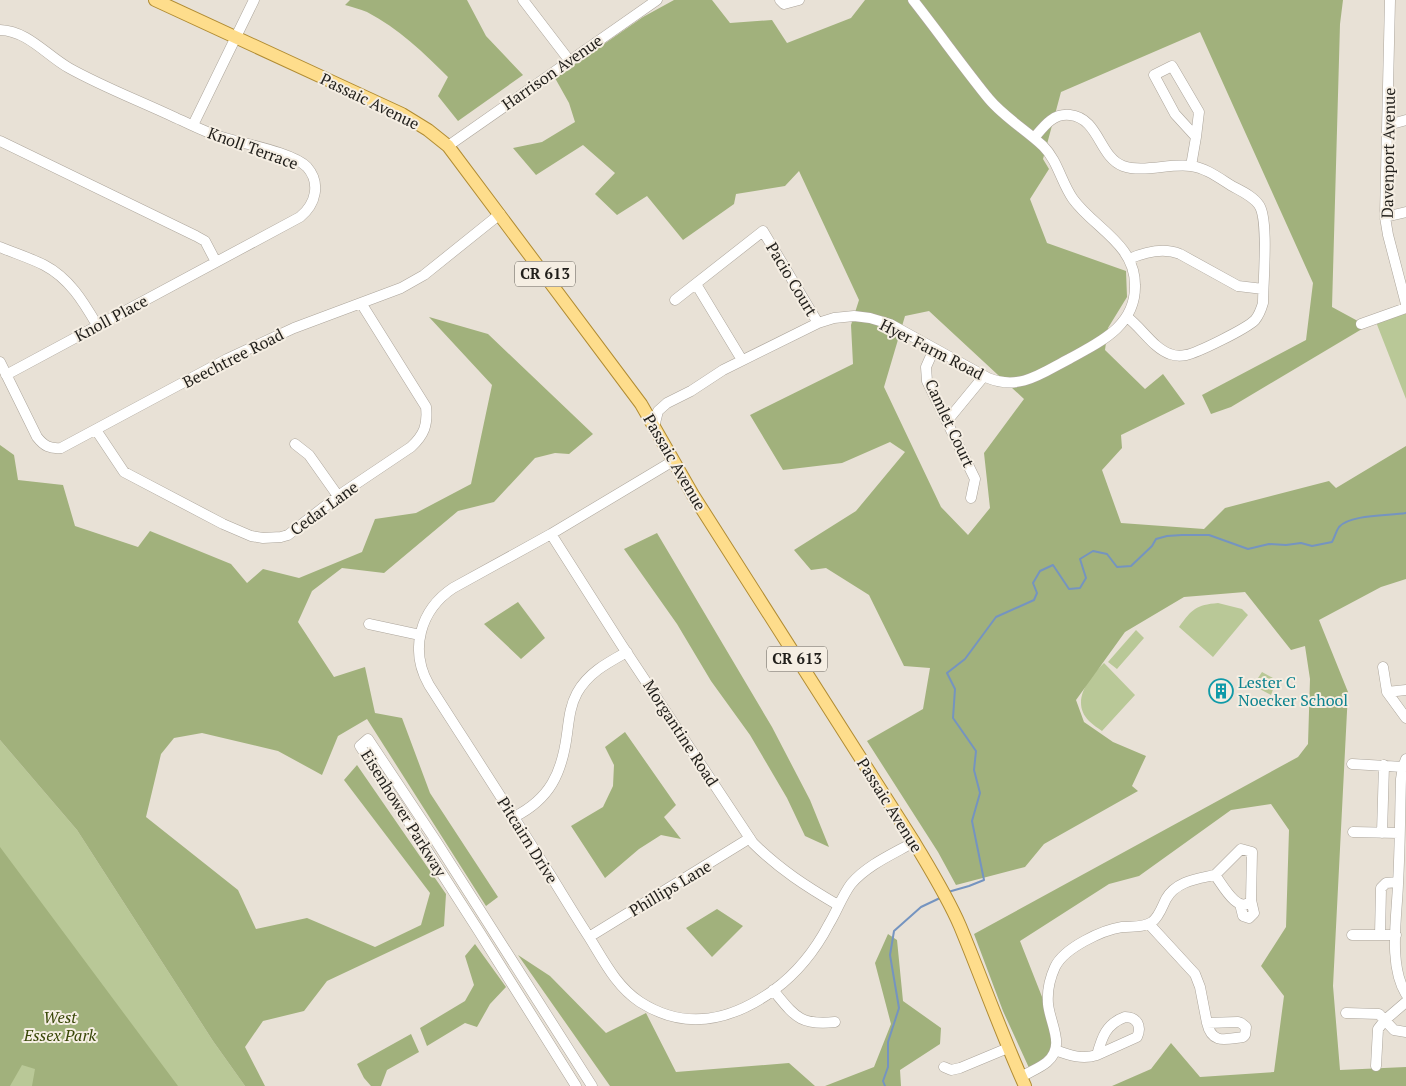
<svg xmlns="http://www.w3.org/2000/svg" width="1406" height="1086" viewBox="0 0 1406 1086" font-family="'PT Serif',serif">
	<rect width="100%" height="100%" fill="#e8e1d6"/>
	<path fill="#b9c897" d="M 1406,312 L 1406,399 L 1376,322 Z
		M 1218,603 L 1242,609 L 1248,615 L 1213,657 L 1179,627 C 1192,609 1196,605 1218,603 Z
		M 1136,630 L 1144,638 L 1117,669 L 1108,662 Z
		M 1104,663 L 1135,695 L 1102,731 C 1098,728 1093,725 1089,721 C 1070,702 1089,677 1104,663 Z
		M 1262,672 L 1273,678 L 1275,684 L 1271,695 L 1256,687 L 1256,681 Z
		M 0,740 L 77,830 L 213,1041 L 245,1086 L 0,1086 Z"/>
	<path fill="#a1b17c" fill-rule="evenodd" d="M 350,0 L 467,0 L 486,36 L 523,75 L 458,121 L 438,96 L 448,77 C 424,53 398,28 367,12 C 360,9 352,7 345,5 Z
		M 674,0 L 712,0 L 730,23 L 772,20 L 787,43 L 851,18 L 865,0 L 1343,0 L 1340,24 L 1332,307 L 1367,326 L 1231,407 L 1211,414 L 1202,395 L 1306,340 L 1313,283 L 1200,32 L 1061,92 L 1043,159 L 1049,169 L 1030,199 L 1047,243 L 1126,271 L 1127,297 L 1108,328 L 1105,350 L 1145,389 L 1163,374 L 1185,404 L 1121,435 L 1122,448 L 1102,470 L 1121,523 L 1204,529 L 1225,508 L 1329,481 L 1336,488 L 1406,446 L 1406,579 L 1381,587 L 1319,620 L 1348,692 L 1333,986 L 1340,1070 L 1406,1067 L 1406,1086 L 1112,1086 L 1151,1069 L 1171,1043 L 1200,1077 L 1274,1072 L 1284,996 L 1261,966 L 1286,927 L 1289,830 L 1271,804 L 1231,810 L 1139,876 L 1109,884 L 1020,941 L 1061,1045 L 1030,1070 L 1003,1011 L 974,934 L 1298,757 L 1308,744 L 1310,679 L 1305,646 L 1291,650 L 1245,592 L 1184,597 L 1125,632 L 1076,700 L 1084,722 L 1113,742 L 1146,756 L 1132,786 L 1138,791 L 1044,844 L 1025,867 L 956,885 L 938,852 L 867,741 L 923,709 L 930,668 L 904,666 L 869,595 L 826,568 L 811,570 L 794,550 L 856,511 L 905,452 L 890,442 L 842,463 L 783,470 L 750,415 L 853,364 L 851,325 L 859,300 L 799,171 L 785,186 L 736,194 L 734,204 L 683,240 L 647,196 L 617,215 L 595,194 L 615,173 L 583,145 L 536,175 L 513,148 L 542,142 L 575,122 L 569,103 L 555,78 L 643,17 ZM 929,311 L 1024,399 L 984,453 L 990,508 L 968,535 L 941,507 L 884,387 L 905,316 Z
		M 429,317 L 488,334 L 593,434 L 569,454 L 555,453 L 535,458 L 494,502 L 458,511 L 384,573 L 342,568 L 312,591 L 298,622 L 334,677 L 365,667 L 375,713 L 402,718 L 430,793 L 498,897 L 486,906 L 367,719 L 338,736 L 322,775 L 278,751 L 202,733 L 174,738 L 161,754 L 146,817 L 238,890 L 256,929 L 307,918 L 375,947 L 421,925 L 430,893 L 344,780 L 357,765 L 446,894 L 444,926 L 327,981 L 304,1011 L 263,1021 L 245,1047 L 265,1086 L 245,1086 L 213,1041 L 77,830 L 0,740 L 0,445 L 14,455 L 18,480 L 63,485 L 75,526 L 138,547 L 150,531 L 231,564 L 247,583 L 263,569 L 299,578 L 362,552 L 375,519 L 416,513 L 471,484 L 492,385 Z
		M 657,533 L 772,727 L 810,800 L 829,847 L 805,836 L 787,798 L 750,735 L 711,681 L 677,624 L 624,549 Z
		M 518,602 L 545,638 L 521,659 L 484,624 Z
		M 625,732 L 676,805 L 664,817 L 681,839 L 661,835 L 639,849 L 605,878 L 571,826 L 603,807 L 613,786 L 614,765 L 605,747 Z
		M 0,847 L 178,1086 L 32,1086 L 35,1069 L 22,1065 L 10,1086 L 0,1086 Z
		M 717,909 L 743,926 L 712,957 L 686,928 Z
		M 888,934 L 897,940 L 903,1001 L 941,1028 L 940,1044 L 900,1070 L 901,1086 L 825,1086 L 874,1067 L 891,1024 L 875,963 Z
		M 475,944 L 506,987 L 490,1004 L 477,1027 L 465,1023 L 427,1046 L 420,1028 L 465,1001 L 474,985 L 465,956 Z
		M 518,955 L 550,976 L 606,1033 L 646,1013 L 676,1072 L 789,1063 L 815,1086 L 610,1086 Z
		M 411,1034 L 419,1052 L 387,1070 L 381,1086 L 371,1086 L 364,1078 L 357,1064 Z"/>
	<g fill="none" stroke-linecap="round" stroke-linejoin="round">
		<path stroke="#7594c0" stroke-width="2" d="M 948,892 L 969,886 L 984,880 L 972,821 L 980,793 L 974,770 L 976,751 L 953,718 L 955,689 L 947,673 L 965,659 L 996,617 L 1034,600 L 1037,593 L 1033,583 L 1040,571 L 1053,565 L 1069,589 L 1080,588 L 1086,578 L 1080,559 L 1093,551 L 1107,554 L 1117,567 L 1131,566 L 1152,546 L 1156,539 L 1167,536 L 1182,535 L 1209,535 L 1248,549 L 1269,544 L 1286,545 L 1301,543 L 1312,546 L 1332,542 C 1335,537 1336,531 1339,527 C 1350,514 1390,516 1406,513
			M 885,1086 L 883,1081 L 888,1067 L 888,1042 L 899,1008 L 890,955 L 894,931 L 921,907 L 940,898"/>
		<g stroke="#aca59b" stroke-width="11">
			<path id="minor" d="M 523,0 L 569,60
				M 780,0 L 784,4 L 799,0
				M 1390,0 L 1385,217 L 1388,235 L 1406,304
				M 0,30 C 28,31 46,55 69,68 C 103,87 140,101 176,118 C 190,124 203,131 218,136 C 239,143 293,152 307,167 C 321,183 316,204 300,217 L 6,375
				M 193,125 L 254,0
				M 1388,125 L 1406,120
				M 1034,138 C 1044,126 1053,113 1070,115 C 1099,118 1099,157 1123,166 C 1143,173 1170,163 1191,166 C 1206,168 1219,178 1232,186 C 1241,191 1253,196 1259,205 C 1269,219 1263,283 1263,303 C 1261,310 1259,315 1255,320 C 1246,329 1197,353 1186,355 C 1181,356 1175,356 1170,354 C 1153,348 1142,328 1127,317
				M 0,141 L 196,236 L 205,241 L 216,262
				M 448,146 L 657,0
				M 1191,166 L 1196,137 L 1175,114 L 1154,75 L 1172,66 L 1199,112 L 1196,137
				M 1385,217 L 1406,212
				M 0,247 C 14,253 30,258 44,265 C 69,278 83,301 97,325
				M 1129,259 C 1145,252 1163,247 1180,254 L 1238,286 L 1263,289
				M 696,284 L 742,360
				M 675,300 L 763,231 L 818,323
				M 1361,324 L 1406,308
				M 934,349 L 926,367 L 927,381 L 975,479 L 971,498
				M 0,362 L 37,437 C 44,446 50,449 61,448 L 227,359 L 294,328 L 401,288 L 424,275 L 500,214
				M 947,421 L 984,376
				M 654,427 L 658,411 L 667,403 L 691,391 L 723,370 L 818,323 L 834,318 L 854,316 L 870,318 L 890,324 L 988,378 C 1020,391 1042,373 1069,359 C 1100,342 1136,326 1135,285 C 1135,244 1094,228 1073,199 C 1061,182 1058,161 1043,146 C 1026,130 1004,117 989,99 C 963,67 939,33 913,0
				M 96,430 L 124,472 L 223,524 L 251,536 L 263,538 L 281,537 L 288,535 L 338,496 L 411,447 C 424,435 428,425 426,407 L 361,303
				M 295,444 L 309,455 L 338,496
				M 673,461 L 551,534 L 453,588 C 420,610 409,650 429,685 C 470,749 511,812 551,876 C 564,897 576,917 589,937 C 604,961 616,986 640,1002 C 687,1032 732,1020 774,990 C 797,973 816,949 829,924 C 837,911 842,896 851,884 C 867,865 893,854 914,842
				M 551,534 L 621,644 L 753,843 C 779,869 807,887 838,905
				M 369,624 L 420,635
				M 1383,667 L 1387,692 L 1406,718
				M 1387,692 L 1406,690
				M 1406,759 L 1403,767 L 1401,779 C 1400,814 1400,849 1398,884 C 1397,916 1388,965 1406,994
				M 1352,764 L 1403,767
				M 514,817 C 550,799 562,773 567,734 C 569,719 570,706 577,693 C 588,673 607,663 627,652
				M 1353,832 L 1399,833
				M 1382,833 L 1384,765
				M 1241,849 L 1252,852 L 1251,901 C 1238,915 1222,884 1215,875 Z
				M 1240,904 L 1243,916 L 1249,918 L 1254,913 L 1251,900
				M 1149,924 L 1195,974 L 1200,987 L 1207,1023
				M 1352,935 L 1396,935
				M 1380,935 L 1381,888 L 1386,883 L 1398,882
				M 589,937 L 750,838
				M 773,990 C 794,1015 799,1026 835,1022
				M 1346,1013 L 1379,1014 L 1394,1030 L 1406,1032
				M 1125,1017 C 1137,1017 1142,1026 1137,1037 L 1097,1055 C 1102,1037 1106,1024 1125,1017 Z
				M 1238,1022 L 1241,1023 L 1246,1027 L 1245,1035 L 1243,1037 C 1226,1039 1212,1045 1207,1023 Z
				M 1055,1050 C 1069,1055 1082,1060 1097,1055
				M 1376,1066 L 1378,1029 L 1385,1020 L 1406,1002
				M 944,1067 L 951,1070 L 960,1068 L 1008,1048
				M 1021,1077 C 1029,1072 1040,1068 1047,1062 C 1066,1046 1050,1024 1048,1004 C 1047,992 1050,978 1055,967 C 1064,948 1102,930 1122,927 C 1132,926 1143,928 1152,922 C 1159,917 1162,907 1166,899 C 1176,881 1197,879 1215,875
				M 576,1086 L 480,933 L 360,746 L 368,739 L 436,841 L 592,1086"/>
		</g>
		<g stroke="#b18c33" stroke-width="14">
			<path id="major" d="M 155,0 L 402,114 L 428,130 L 448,146 L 641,404 L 693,495 L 914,842 C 930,869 947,896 960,926 C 982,979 1001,1033 1025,1086"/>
		</g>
		<use href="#minor" stroke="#fff" stroke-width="10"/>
		<use href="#major" stroke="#fedd8c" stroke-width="12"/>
	</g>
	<defs>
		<g id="building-ring" transform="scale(1.25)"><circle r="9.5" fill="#f5eee3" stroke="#0f9aa8" stroke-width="1.5"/><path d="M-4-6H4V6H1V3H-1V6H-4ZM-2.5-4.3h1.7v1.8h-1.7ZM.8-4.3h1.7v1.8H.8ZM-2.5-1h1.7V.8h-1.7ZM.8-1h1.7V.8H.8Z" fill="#0f9aa8"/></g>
	</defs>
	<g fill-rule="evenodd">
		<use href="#building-ring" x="1221" y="691"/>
	</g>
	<g text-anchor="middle" stroke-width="4" stroke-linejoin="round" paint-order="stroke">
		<g fill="#f5eee3" stroke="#615d57" stroke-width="1">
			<rect x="515" y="261.5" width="60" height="25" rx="4"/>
			<rect x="767" y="646.5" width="60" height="25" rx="4"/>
		</g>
		<g font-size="15" font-weight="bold" fill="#211f1b">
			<text x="545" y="279">CR 613</text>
			<text x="797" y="664">CR 613</text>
		</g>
		<g font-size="16" fill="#211f1b" stroke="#f5eee3">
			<text transform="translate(552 72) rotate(-35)" y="6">Harrison Avenue</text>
			<text transform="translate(370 101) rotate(26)" y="6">Passaic Avenue</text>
			<text transform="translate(253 148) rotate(20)" y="6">Knoll Terrace</text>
			<text transform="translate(1388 153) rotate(-89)" y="6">Davenport Avenue</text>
			<text transform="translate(792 279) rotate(59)" y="6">Pacio Court</text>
			<text transform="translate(111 318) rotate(-28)" y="6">Knoll Place</text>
			<text transform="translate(932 349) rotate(27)" y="6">Hyer Farm Road</text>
			<text transform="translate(233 358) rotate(-27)" y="6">Beechtree Road</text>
			<text transform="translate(950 423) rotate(65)" y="6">Camlet Court</text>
			<text transform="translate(675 462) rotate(60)" y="6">Passaic Avenue</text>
			<text transform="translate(324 508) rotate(-36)" y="6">Cedar Lane</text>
			<text transform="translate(681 733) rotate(57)" y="6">Morgantine Road</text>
			<text transform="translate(890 805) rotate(58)" y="6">Passaic Avenue</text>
			<text transform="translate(404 813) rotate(58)" y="6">Eisenhower Parkway</text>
			<text transform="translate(528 840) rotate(58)" y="6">Pitcairn Drive</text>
			<text transform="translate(670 888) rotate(-31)" y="6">Phillips Lane</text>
		</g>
		<g font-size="16" fill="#0d838f" stroke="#f5eee3" text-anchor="start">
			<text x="1238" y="688">Lester C<tspan x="1238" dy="18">Noecker School</tspan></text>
		</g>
		<g font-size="16" font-style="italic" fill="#394708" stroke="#f5eee3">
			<text x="60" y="1023">West<tspan x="60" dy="18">Essex Park</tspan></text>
		</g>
	</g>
</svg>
